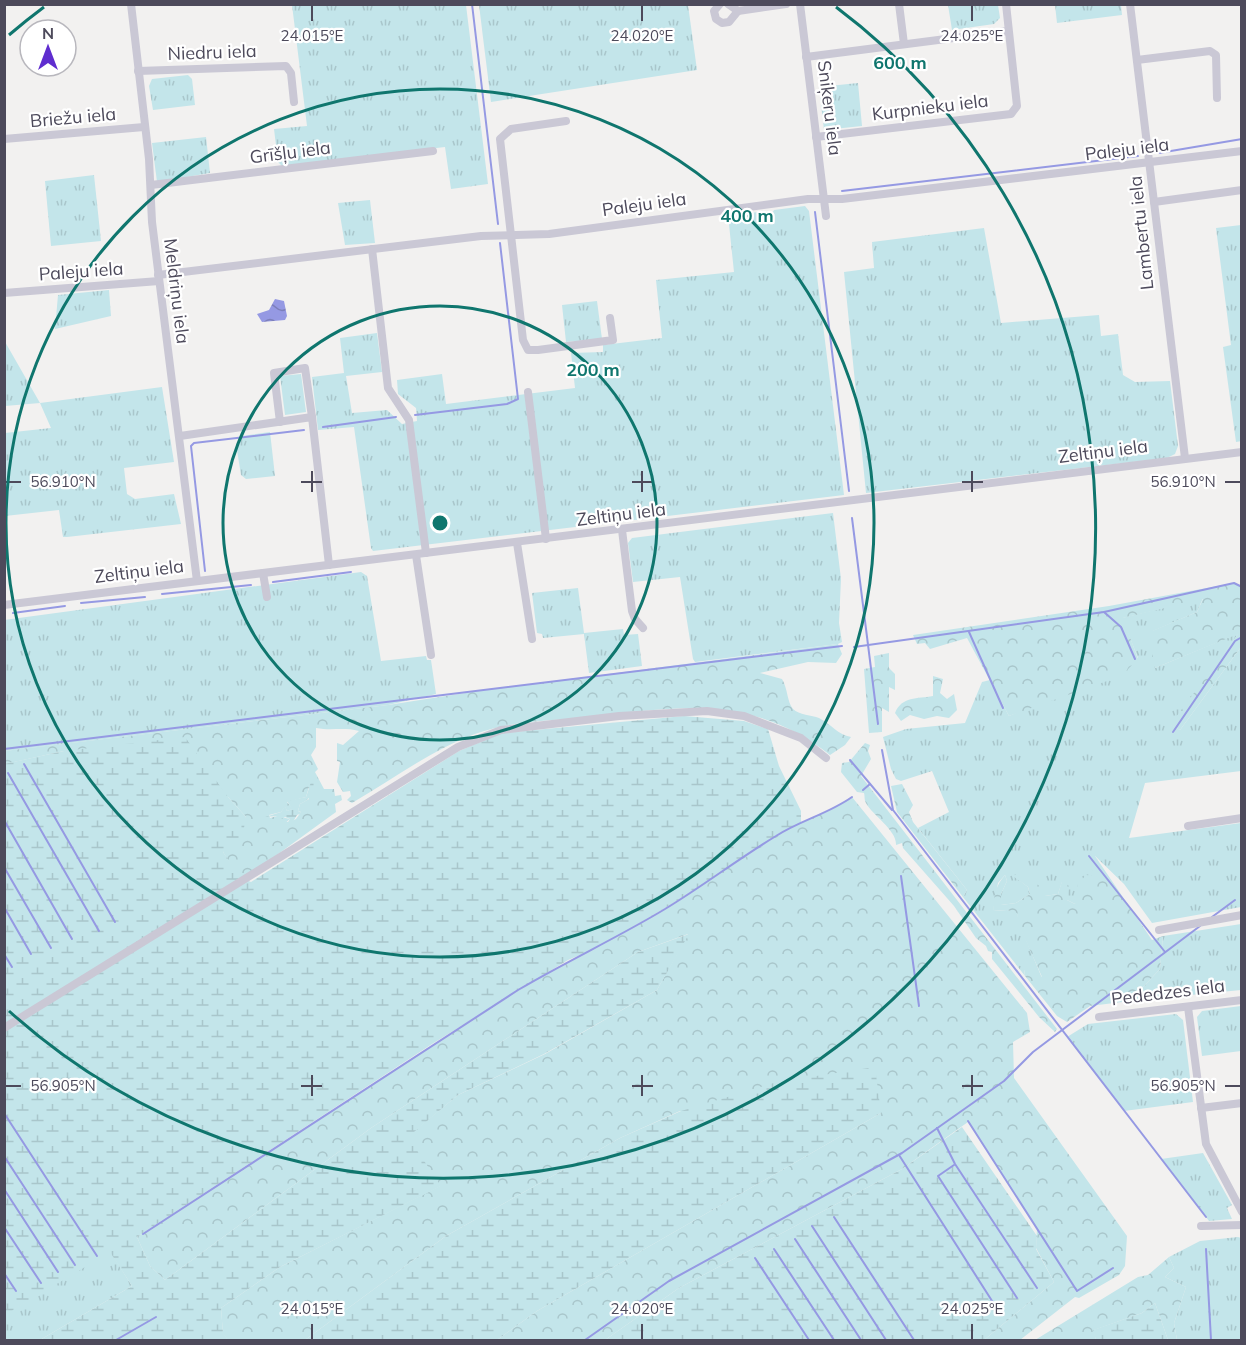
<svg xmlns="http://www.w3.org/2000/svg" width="1246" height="1345" font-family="Mulish,sans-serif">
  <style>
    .grass { fill: url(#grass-tufts) }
    .forest { fill: url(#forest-crowns); fill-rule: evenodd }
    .wetland { fill: url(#wetland-marsh) }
    .water { fill: url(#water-waves) }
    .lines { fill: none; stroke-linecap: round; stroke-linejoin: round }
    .stream { stroke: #9599e3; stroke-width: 2 }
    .street { stroke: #cac8d5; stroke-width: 8 }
    .ticks { fill: none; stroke: #4d4a5b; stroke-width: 2 }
    .ring { fill: none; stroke: #0f766e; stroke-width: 3 }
    .labels { text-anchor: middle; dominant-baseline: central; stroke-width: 4.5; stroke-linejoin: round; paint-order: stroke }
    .street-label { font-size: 18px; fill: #4d4a5b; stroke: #fff }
    .ticks-label { font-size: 15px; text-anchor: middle; fill: #4d4a5b; stroke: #fff; stroke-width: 4.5; stroke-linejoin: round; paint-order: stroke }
    .centre { fill: #0f766e; stroke: #fff; stroke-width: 3 }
    .ring-label { font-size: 18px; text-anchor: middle; font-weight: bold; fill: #0f766e; stroke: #fff; stroke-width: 4.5; stroke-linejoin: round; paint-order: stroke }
  </style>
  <defs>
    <pattern id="grass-tufts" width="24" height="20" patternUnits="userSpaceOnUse" patternTransform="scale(1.5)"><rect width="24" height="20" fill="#c3e5ea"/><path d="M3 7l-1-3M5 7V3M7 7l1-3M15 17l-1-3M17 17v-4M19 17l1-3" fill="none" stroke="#a9c6cb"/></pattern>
    <pattern id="forest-crowns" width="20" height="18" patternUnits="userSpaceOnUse" patternTransform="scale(1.5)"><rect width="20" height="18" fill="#c3e5ea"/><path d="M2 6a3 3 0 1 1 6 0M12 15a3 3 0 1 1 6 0" fill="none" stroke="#a9c6cb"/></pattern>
    <pattern id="wetland-marsh" width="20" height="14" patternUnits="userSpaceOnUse" patternTransform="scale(1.5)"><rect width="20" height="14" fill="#c3e5ea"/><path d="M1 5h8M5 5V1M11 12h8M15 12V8" fill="none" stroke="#a9c6cb"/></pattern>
    <pattern id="water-waves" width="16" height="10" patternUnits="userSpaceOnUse" patternTransform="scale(1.5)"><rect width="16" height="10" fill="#9599e3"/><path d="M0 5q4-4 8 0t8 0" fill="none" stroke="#7c7fbb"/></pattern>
  </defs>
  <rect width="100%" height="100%" fill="#f2f1f0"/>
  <g class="grass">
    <polygon points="292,5 466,5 488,184 451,189 445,147 282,166 278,162 274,129 307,126"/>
    <polygon points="479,5 688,5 697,70 491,102"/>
    <polygon points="948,5 998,5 1000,18 994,24 952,30"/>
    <polygon points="1055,5 1121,5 1122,15 1057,23"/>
    <polygon points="188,75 192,79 195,105 153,110 149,86 152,79"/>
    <polygon points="858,83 862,126 824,130 819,87"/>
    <polygon points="206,137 210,173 157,182 152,143"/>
    <polygon points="94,175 101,241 51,246 45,181"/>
    <polygon points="370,200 375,243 345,245 338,203"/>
    <polygon points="805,206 809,211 844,495 373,551 371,548 354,427 318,430 312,377 344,373 340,338 377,333 382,372 346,376 352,413 387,410 402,424 417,421 416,408 398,394 397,380 442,374 446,404 575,388 571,353 603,352 603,345 662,338 656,280 734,272 728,215 759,212 764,217 771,215 774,210"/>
    <polygon points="1241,225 1242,441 1236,442 1223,347 1231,345 1216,228"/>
    <polygon points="984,228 1001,323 1099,315 1101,336 1118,334 1123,375 1135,382 1170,381 1178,446 1175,454 1167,458 866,493 844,272 874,268 872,242"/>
    <polygon points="109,290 111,316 55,329 58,295"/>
    <polygon points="597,301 602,339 566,342 562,305"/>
    <polygon points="4,340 40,403 162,387 174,462 124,468 127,494 135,499 174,494 181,524 67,537 63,537 59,510 5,516 5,433 51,428 40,403 5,406"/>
    <polygon points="301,374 306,412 285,415 280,376"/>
    <polygon points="270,432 275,476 246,479 241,475 236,444 242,436"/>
    <polygon points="833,513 841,579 839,623 842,642 838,644 695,662 693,659 680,577 633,582 628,543 632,538"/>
    <polygon points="361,572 367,576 381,661 426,656 427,660 431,660 436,694 388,705 5,751 4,620"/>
    <polygon points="578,588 584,633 623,629 624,635 638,634 642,666 589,673 584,634 543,638 542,634 537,633 532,593"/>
    <polygon points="1203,598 1197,612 1153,631 1155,668 1239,633 1171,725 1180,730 1241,647 1241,771 1145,783 1129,838 1241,823 1241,907 1152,923 1124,884 1095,856 1096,876 1075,904 1067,900 1062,882 1058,894 1045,896 1014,876 1028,887 1030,894 1016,903 1001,905 1001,894 1007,881 1005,875 998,883 993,911 1007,910 1017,912 1019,923 1042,978 1024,970 1025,976 963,897 967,890 918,828 949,812 932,771 901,781 896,779 891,769 883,737 906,729 965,723 982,682 990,680 1009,716 1138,658 1122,618"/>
    <polygon points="1241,924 1241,990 1130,1001 1160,969 1163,936"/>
    <polygon points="1241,1006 1241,1051 1202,1056 1197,1017 1202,1011"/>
    <polygon points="1176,1014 1183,1020 1193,1102 1124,1111 1067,1037 1088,1024"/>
    <polygon points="1203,1153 1232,1205 1227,1208 1232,1219 1209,1221 1161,1159"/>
    <polygon points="1238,1237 1241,1238 1241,1340 1177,1340 1174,1323 1186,1287 1165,1277 1174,1268 1169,1257 1200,1241"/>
    <polygon points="110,1251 132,1286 40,1340 5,1340 4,1315"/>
  </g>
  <g class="forest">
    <polygon points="1234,583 1241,586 1241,647 1180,730 1170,725 1238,634 1155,668 1152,661 1152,631 1197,612 1203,599 1123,618 1138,659 1121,676 1009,716 967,638 930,649 925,643 917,644 913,635 1109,606"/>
    <path d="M838,644l4,10 -6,9 -28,-1 -48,11 22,6c6,10 5,23 11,30 6,6 19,6 26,9 12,6 19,17 32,19l-6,8 -15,10c-81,-64 -158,-47 -252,-37 -34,3 -71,4 -103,16 -44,16 -83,46 -123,69l-5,-3 4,-4 -1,-5 -7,1 -6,-10 3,-20 -3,-1v-18l6,2 16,-14c-15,-4 -28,0 -43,-3v19l-5,8 7,14 -3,3 9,17h10l1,7 6,-1 1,5 -7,4 1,8 -95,69 -18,-29 23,-35 -18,-20 -164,-46 -59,13 -1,-13 384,-46 90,-14zM309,787v12l-9,5 -2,7 3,1 -5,7 -13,6 7,-6 -13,-3 -7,2 -1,-3 12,-3 4,-5 2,4 6,-2 -6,-7 19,-5z"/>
    <polygon points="889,653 889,668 895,674 895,690 889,687 889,712 882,708 882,732 869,733 864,669 875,667 874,656"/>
    <path d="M933,676l10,3 -3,14 7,6 7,-5 3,16 -8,8 -12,-2 -13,3 -14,-4 -9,6 -6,-8c7,-17 22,-14 38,-17z"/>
    <path d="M865,743l5,2 -2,6 3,8 -10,17 196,253 -2,3 -16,-15 -47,-58v-7l-4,-1 -2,-5 -10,-8 -22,-32 -51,-58 -1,-5 -6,2c1,-15 -24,-30 -30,-42 -2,-3 -1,-7 -2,-10l-7,-1 -16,-20 1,-9 7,-1z"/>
    <polygon points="902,784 913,805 909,812 913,822 967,890 963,897 897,812 891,786"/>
    <path d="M852,797l175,216 3,19 -17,10 1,36 113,158 -2,30 -6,9 -40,23 -4,-1 -55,43h-36l70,-58 -18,-34 1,-19 -69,-107 -66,47 -223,119 -74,52h-108l40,-29 344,-198 -201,-2 -60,27 -174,98 -141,104h-77l-5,-6 -2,-26 59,-41 160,-81 -33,-49 51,-42 87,-41 112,-64 31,-56 -50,18 -267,176 -206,152 -15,-14 -13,-29 381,-247c49,-29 99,-52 147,-81 38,-23 73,-50 111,-73 25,-16 52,-22 76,-39z"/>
    <path d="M1089,856h6l57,84 11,-4 -3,33 -30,32 -40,5 -23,16 -10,-6 -32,-40 -1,-7 18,8 -24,-54 -1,-10 -10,-3 -14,1c1,-14 2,-25 12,-36l2,6 -6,13v11l15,-2 14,-9 -2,-7 -15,-11 7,-4 25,18v6l13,-2 4,-13 7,5 -2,14 8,4 3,-20 8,-9 10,1 -10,-16z"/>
    <polygon points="1169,1257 1174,1268 1165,1277 1186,1287 1174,1323 1177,1340 1168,1340 1155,1303 1142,1313 1094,1330 1096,1340 1035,1340 1138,1277 1148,1275"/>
  </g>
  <g class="wetland">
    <polygon points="684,716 744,721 768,729 779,766 801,811 801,822 667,907 597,948 568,960 432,1044 137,1237 150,1266 165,1280 371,1128 638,952 689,934 657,990 544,1054 458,1095 408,1137 441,1186 280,1267 221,1308 223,1333 228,1340 40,1340 132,1286 110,1252 5,1315 4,764 64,751 185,737 228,797 246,817 241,844 223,852 240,877 251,882 459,751 502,733"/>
    <path d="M311,782l6,1c-4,10 -7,17 -17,21l-2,7 4,2 -5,2 -6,10h-8l-1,-4 6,1 2,-3 -5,-2 -6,3 -2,-4 -12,1 16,-5 4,-6 2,5 5,-2 -5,-8 19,-4z"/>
    <polygon points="875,1067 881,1113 537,1311 497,1340 305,1340 446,1236 620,1138 681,1111 777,1082"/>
    <polygon points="962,1127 1037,1236 1036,1249 1054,1282 984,1340 605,1340 679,1288 902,1169"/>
    <polygon points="1155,1303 1168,1340 1096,1340 1093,1330 1142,1313"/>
  </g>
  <polygon class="water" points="275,299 284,301 287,316 285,320 262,322 257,314 269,310"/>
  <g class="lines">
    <g class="stream">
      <polyline points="472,4 498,224"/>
      <polyline points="1159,153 1242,139"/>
      <polyline points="842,191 1138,156"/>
      <polyline points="815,212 849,491"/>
      <polyline points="415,415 507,404 518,399 500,243"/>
      <polyline points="323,427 396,417"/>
      <polyline points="852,518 878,724"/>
      <polyline points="205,571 191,446 194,443 304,430"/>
      <polyline points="273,582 351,572"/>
      <polyline points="162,594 251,585"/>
      <polyline points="81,603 145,597"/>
      <polyline points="1104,612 1121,627 1135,659"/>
      <polyline points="13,613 65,606"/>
      <polyline points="969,632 1003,708"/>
      <polyline points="854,647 1104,612 1234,583 1242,587"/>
      <polyline points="1173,732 1235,641 1242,637"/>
      <polyline points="4,749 842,646"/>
      <polyline points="882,750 893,810 1206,1217"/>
      <polyline points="850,760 892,810"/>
      <polyline points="24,764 115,922"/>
      <polyline points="8,773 99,931"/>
      <polyline points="863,790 870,784"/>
      <polyline points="4,820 72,939"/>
      <polyline points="1089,856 1165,952"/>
      <polyline points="4,867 51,948"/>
      <polyline points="901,876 919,1006"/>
      <polyline points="4,907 31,954"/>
      <polyline points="1212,917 1235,900"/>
      <polyline points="4,954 12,967"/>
      <polyline points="4,1113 97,1256"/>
      <polyline points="968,1121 1077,1291 1113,1268"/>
      <polyline points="937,1128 955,1164 1037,1288"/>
      <polyline points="899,1155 994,1304"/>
      <polyline points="4,1156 75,1265"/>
      <polyline points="954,1165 938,1176 1017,1298"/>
      <polyline points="4,1189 58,1272"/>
      <polyline points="834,1217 914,1340"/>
      <polyline points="812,1226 886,1340"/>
      <polyline points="4,1227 41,1283"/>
      <path d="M143,1234l375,-244c49,-29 99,-52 147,-81 38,-23 73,-50 111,-73 25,-16 52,-22 76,-39"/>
      <polyline points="795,1239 861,1340"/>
      <polyline points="774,1249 834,1340"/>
      <polyline points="1206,1249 1211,1340"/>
      <polyline points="755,1258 809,1340"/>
      <polyline points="4,1273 16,1291"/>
      <polyline points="116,1340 156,1317"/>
      <polyline points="585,1340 669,1281 902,1153 1004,1081 1033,1052 1200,926"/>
    </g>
    <g class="street">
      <polyline points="131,4 149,159 152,222 197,581"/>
      <polyline points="720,4 714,11 716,19 722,23 729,22 738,11"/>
      <polyline points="728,4 738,11 786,4"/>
      <polyline points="800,4 826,216"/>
      <polyline points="899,4 904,44"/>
      <polyline points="1130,4 1185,458"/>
      <polyline points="806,57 1008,31"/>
      <polyline points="1137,60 1210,51 1216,55 1217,98"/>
      <polyline points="138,71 286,66 291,73 294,102"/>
      <polyline points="566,121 511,129 500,139 523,340 528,350 538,350 613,340 610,318"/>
      <polyline points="816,137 1011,114 1017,106 1006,4"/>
      <polyline points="4,139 144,127"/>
      <polyline points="151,185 433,151"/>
      <polyline points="1154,202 1242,190"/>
      <polyline points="372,249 388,388 409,420 426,553"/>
      <polyline points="158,275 481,236 549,234 808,199 842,199 1242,151"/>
      <polyline points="4,293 159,281"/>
      <polyline points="528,392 546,539"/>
      <polyline points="280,422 274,373 305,368 312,417"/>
      <polyline points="180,436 312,417 329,565"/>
      <polyline points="622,530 632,611 635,619 643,628"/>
      <polyline points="517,543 532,639"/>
      <polyline points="416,555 431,655"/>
      <polyline points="263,573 267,597"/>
      <polyline points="4,605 1242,452"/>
      <polyline points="1188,826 1242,818"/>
      <polyline points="1159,930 1242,915"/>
      <polyline points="1188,1007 1206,1144 1242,1212"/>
      <polyline points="1099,1017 1242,1000"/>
      <polyline points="4,1028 458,747 501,730 619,716 707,711 744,716 801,738 826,758"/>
      <polyline points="1201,1108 1242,1103"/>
      <polyline points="1201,1226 1242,1225"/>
    </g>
  </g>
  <path class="ticks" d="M312,6v15M642,6v15M972,6v15M312,471v21M642,471v21M972,471v21M6,482h15M301,482h21M632,482h21M962,482h21M1225,482h15M312,1075v21M642,1075v21M972,1075v21M6,1086h15M301,1086h21M632,1086h21M962,1086h21M1225,1086h15M312,1324v15M642,1324v15M972,1324v15"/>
  <g class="ring">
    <circle cx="440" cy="523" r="217"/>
    <circle cx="440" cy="523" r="434"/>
    <path d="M9 35A651 651 0 0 1 44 7M836 7A651 651 0 1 1 9 1011"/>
  </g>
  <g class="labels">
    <g class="street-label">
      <text transform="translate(212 52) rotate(-2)">Niedru iela</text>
      <text transform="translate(930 107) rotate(-7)">Kurpnieku iela</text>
      <text transform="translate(830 108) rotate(83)">Sniķeru iela</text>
      <text transform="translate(73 117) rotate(-5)">Briežu iela</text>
      <text transform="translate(1127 149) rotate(-7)">Paleju iela</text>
      <text transform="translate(290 152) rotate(-7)">Grīšļu iela</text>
      <text transform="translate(644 204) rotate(-8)">Paleju iela</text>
      <text transform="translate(1141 233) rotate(-96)">Lambertu iela</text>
      <text transform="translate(81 271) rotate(-4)">Paleju iela</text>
      <text transform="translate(177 291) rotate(83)">Meldriņu iela</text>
      <text transform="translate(1103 451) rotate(-7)">Zeltiņu iela</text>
      <text transform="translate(621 514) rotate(-7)">Zeltiņu iela</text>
      <text transform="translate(139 571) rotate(-7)">Zeltiņu iela</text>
      <text transform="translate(1168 992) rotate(-7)">Pededzes iela</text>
    </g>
  </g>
  <g class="ticks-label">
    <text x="312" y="41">24.015°E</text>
    <text x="642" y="41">24.020°E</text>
    <text x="972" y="41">24.025°E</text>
    <text x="63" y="487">56.910°N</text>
    <text x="1183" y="487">56.910°N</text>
    <text x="63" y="1091">56.905°N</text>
    <text x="1183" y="1091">56.905°N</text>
    <text x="312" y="1314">24.015°E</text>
    <text x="642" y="1314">24.020°E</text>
    <text x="972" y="1314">24.025°E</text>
  </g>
  <circle cx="440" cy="523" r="9" class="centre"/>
  <g class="ring-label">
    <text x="900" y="69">600 m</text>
    <text x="747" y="222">400 m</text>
    <text x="593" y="376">200 m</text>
  </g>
  <rect width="1246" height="1345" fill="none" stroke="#4d4a5b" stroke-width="12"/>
  <g transform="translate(48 48)"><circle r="28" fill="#ffffff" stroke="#b8b7bd" stroke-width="1.5"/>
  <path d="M0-4.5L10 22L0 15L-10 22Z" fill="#5f2dcf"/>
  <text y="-9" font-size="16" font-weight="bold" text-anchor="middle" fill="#4d4a5b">N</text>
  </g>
</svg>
